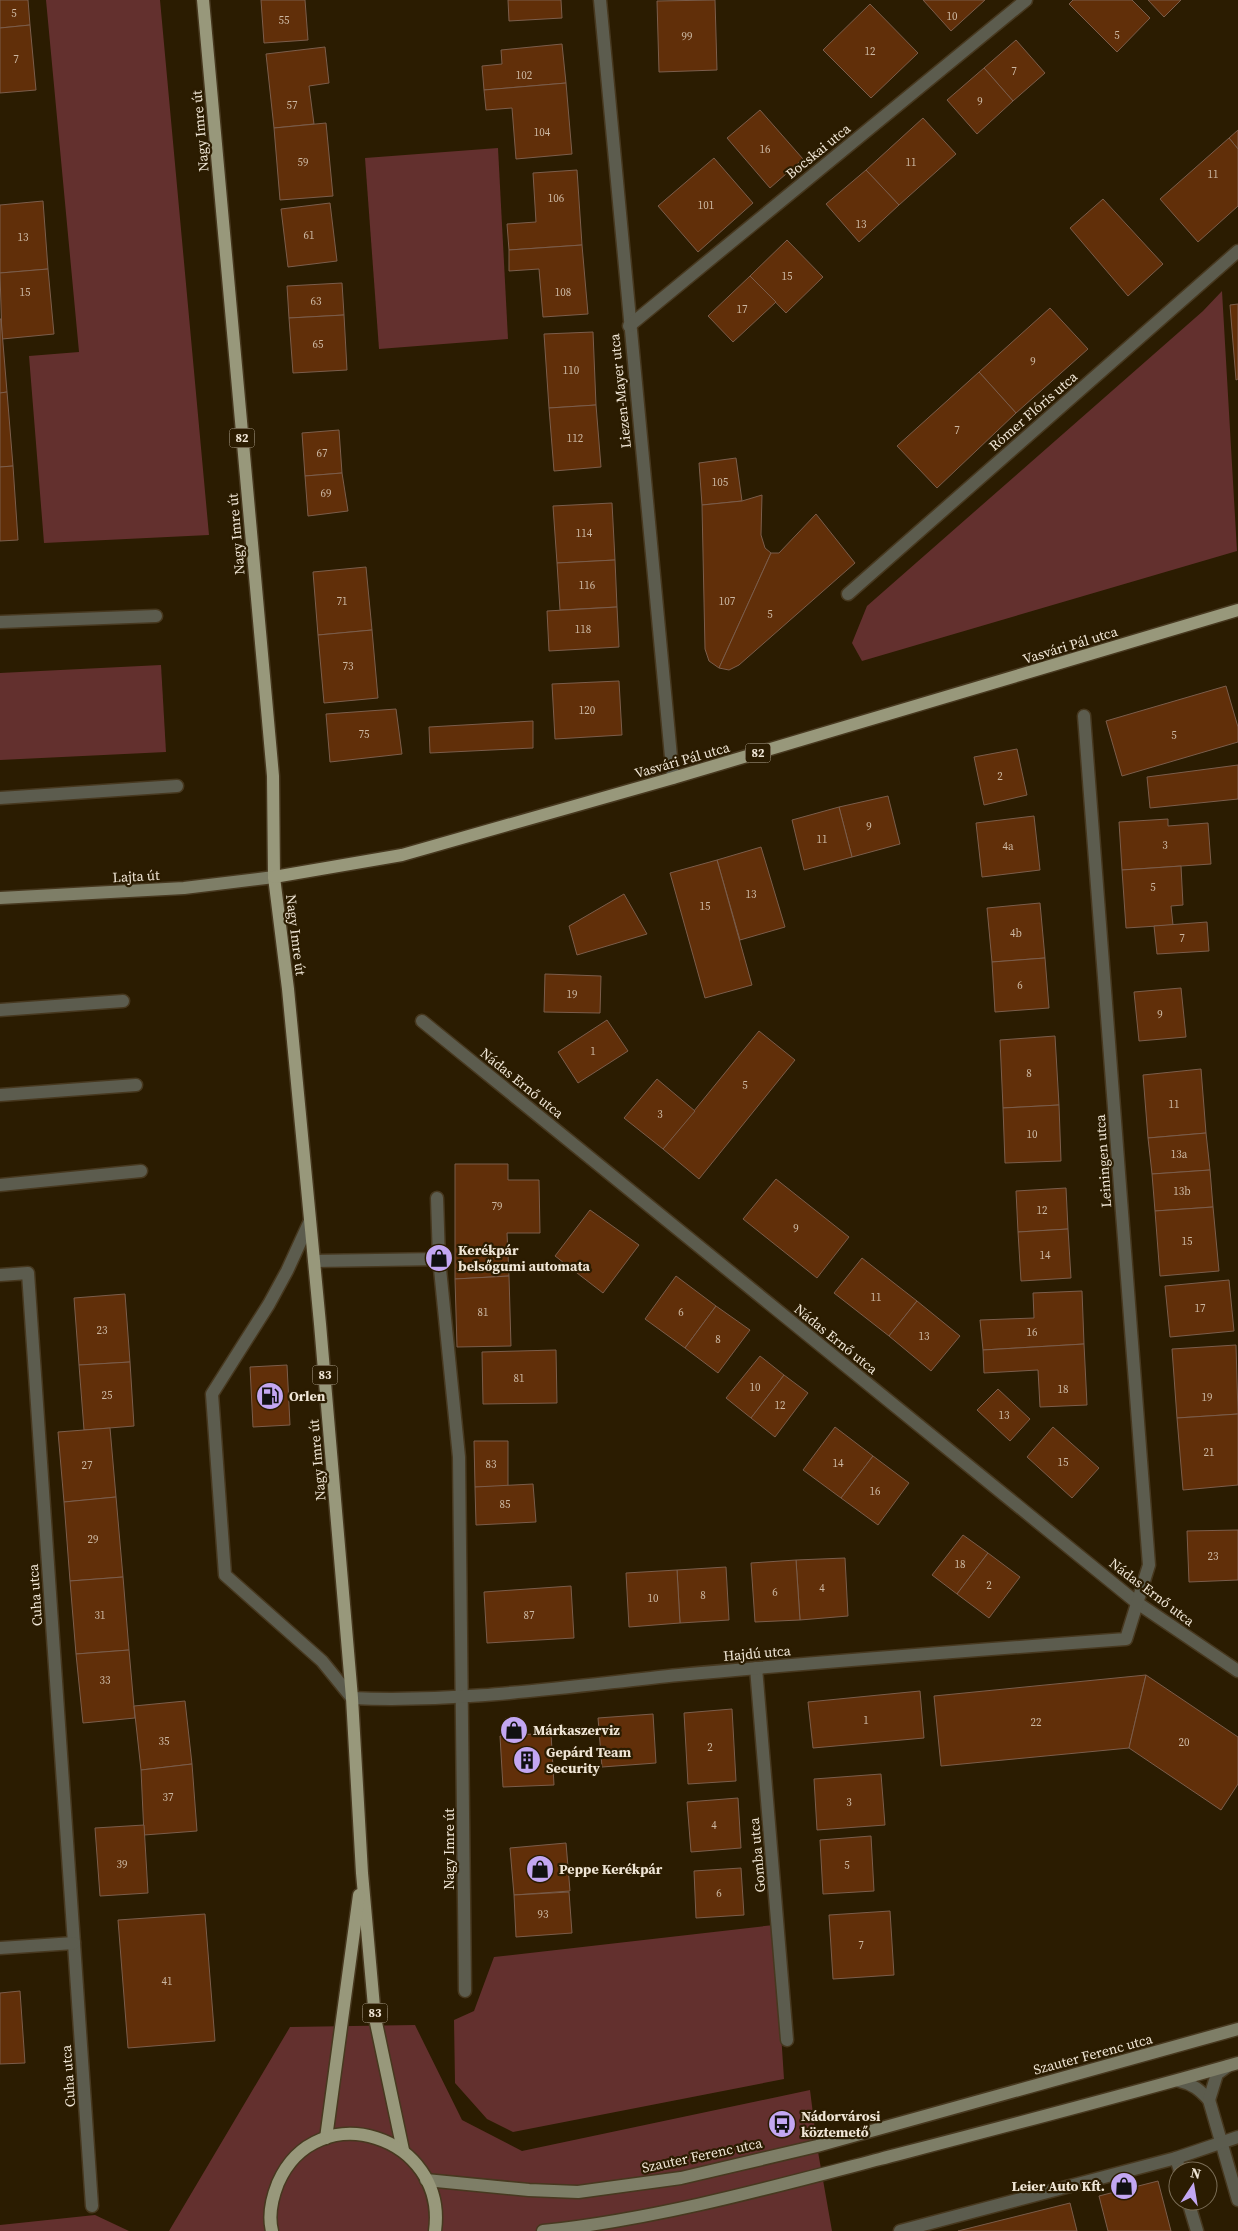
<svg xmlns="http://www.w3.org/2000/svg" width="1238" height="2231" font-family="'Source Serif 4',serif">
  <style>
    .green { fill: #63302e }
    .building { fill: #612f09; stroke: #7b5d4b }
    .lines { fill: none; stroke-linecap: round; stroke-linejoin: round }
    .lane-casing { stroke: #47381f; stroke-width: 15 }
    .street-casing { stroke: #47381f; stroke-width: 15 }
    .secondary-casing { stroke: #47381f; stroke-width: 15 }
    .primary-casing { stroke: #47381f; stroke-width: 15 }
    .lane { stroke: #5c5c4e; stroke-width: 12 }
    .street { stroke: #5c5c4e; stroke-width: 12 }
    .secondary { stroke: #7e7e67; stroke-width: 12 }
    .primary { stroke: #98987b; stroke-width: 12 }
    .labels { text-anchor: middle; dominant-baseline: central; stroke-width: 4.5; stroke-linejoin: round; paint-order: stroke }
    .number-label { font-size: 11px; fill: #ccb8a3 }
    .shield { fill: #2b1c01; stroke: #b5a996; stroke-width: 1 }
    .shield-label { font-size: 12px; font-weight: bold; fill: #f0e6d6 }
    .street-label { font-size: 14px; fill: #f0e6d6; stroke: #2b1c01 }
    .poi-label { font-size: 14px; font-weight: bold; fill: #f0e6d6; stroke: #2b1c01; text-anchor: start }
  </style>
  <rect width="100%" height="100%" fill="#2b1c01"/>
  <g class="green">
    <polygon points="46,0 160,0 209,535 44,543 29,356 79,352"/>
    <polygon points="498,148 508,339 379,349 365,158"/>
    <polygon points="1222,291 1237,551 862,661 852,643 867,606 1203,311"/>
    <polygon points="161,665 166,752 0,760 0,673"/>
    <polygon points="774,1925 784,2079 513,2132 487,2119 455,2083 454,2020 474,2011 494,1957"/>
    <polygon points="415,2025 462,2120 522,2151 810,2090 817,2146 832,2231 169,2231 290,2027"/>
    <polygon points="95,2215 129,2231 0,2231 0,2225"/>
  </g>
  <g class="building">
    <polygon points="0,0 28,0 30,25 0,28"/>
    <polygon points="261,0 305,0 308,40 264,43"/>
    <polygon points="508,0 561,0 562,18 509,21"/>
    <polygon points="715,0 717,70 659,72 657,1"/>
    <polygon points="923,0 985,0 951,31"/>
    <polygon points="1073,0 1132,0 1150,18 1117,52 1069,4"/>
    <polygon points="1148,0 1181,0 1164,17"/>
    <polygon points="870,4 918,53 871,98 823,50"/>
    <polygon points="30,25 36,90 0,93 0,28"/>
    <polygon points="1016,40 1045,73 1013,101 984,68"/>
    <polygon points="562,44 566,83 484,90 482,66 502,64 501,50"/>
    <polygon points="325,47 329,83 309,86 314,124 274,128 266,54"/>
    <polygon points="984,68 1013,101 977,134 947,100"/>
    <polygon points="566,83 572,154 516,159 512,108 486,110 484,90"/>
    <polygon points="760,110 803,159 770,188 727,138"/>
    <polygon points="923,118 956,154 899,205 866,170"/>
    <polygon points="326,123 333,196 280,200 274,128"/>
    <polygon points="1238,130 1238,149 1229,138"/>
    <polygon points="1229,138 1238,149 1238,206 1198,242 1160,199"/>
    <polygon points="714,158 753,203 698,252 658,206"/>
    <polygon points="577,170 582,245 509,250 507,224 536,222 533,173"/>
    <polygon points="866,170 899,205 859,242 826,204"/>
    <polygon points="1103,199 1163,264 1128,296 1070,228"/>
    <polygon points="43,201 48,269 0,273 0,205"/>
    <polygon points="330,203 337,261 288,267 281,209"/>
    <polygon points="787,240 823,277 786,313 750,276"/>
    <polygon points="582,245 588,314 543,317 539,269 509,271 509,250"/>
    <polygon points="48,269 54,334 2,339 0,273"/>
    <polygon points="750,276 776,302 733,342 708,316"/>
    <polygon points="342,283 344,315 289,318 287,286"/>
    <polygon points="1238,304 1238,379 1236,380 1230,305"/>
    <polygon points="1050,308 1088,349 1016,413 979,372"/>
    <polygon points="344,315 347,370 293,373 289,318"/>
    <polygon points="1,319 7,392 0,393 0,319"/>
    <polygon points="593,332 596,405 549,408 544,334"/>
    <polygon points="979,372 1016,413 937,488 897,446"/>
    <polygon points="7,392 13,466 0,467 0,393"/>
    <polygon points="596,405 601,467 554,471 549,408"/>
    <polygon points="339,430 342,473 305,476 302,433"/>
    <polygon points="736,458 742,501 702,505 699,463"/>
    <polygon points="13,466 18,540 0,541 0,467"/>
    <polygon points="342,473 348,511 308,516 305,476"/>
    <polygon points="762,495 761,535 765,548 771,553 719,668 709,661 705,649 702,505 742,501"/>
    <polygon points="612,503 615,560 557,563 553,506"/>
    <polygon points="816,514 855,563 739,665 729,670 719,668 771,553 779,553"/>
    <polygon points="615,560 617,607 560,610 557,563"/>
    <polygon points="366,567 372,630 318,635 313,572"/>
    <polygon points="617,607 619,647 549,651 547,611"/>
    <polygon points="372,630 378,698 324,703 318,635"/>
    <polygon points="619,681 622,735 555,739 552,684"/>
    <polygon points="1226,686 1238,727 1238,742 1122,776 1106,721"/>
    <polygon points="396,709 402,754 330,762 326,714"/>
    <polygon points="533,721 533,748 430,753 429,727"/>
    <polygon points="1017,749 1027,795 984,805 974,757"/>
    <polygon points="1238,765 1238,799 1150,808 1147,777"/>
    <polygon points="888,796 900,844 852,857 839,807"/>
    <polygon points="839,807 852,857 804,870 792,820"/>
    <polygon points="1034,816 1040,870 982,877 976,823"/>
    <polygon points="1168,819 1168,826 1208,823 1211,864 1122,870 1119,822"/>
    <polygon points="761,847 785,927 740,940 717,860"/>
    <polygon points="717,860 752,985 705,998 670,873"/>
    <polygon points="1181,866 1183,905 1171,906 1173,925 1126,928 1122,870"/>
    <polygon points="624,894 647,934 577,955 569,926"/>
    <polygon points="1040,903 1045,958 992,962 987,908"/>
    <polygon points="1207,922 1209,951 1157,954 1154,926"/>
    <polygon points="1045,958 1049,1008 995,1012 992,962"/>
    <polygon points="545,974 601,976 600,1013 544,1012"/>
    <polygon points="1181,988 1186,1037 1139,1041 1134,992"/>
    <polygon points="607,1020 628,1051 578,1083 558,1052"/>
    <polygon points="759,1031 795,1060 699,1179 663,1149"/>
    <polygon points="1055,1036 1059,1105 1003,1108 1000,1040"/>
    <polygon points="1201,1069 1206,1133 1148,1138 1143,1075"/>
    <polygon points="657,1079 695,1111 663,1149 624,1118"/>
    <polygon points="1059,1105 1061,1161 1005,1163 1003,1108"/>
    <polygon points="1206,1133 1210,1170 1152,1174 1148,1138"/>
    <polygon points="455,1164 508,1164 508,1180 539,1180 540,1233 507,1233 509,1276 455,1279"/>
    <polygon points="1210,1170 1213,1207 1155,1211 1152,1174"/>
    <polygon points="776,1179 849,1237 817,1278 743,1219"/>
    <polygon points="1066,1188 1068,1229 1018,1232 1016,1191"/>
    <polygon points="1213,1207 1219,1271 1160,1276 1155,1211"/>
    <polygon points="590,1210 639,1245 603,1293 555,1256"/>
    <polygon points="1068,1229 1071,1278 1021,1281 1018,1232"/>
    <polygon points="862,1258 917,1301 889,1336 834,1293"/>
    <polygon points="509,1276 511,1346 457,1347 455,1279"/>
    <polygon points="676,1276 716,1306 685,1348 645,1319"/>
    <polygon points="1229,1280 1234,1331 1170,1337 1165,1286"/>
    <polygon points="1082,1291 1084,1344 983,1350 980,1320 1034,1318 1033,1293"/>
    <polygon points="125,1294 130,1362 79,1365 74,1298"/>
    <polygon points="917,1301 960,1336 931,1371 889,1336"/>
    <polygon points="716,1306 750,1330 718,1373 685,1348"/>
    <polygon points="1084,1344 1087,1405 1040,1407 1038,1370 984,1373 983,1350"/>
    <polygon points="1236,1345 1238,1414 1177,1418 1172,1349"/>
    <polygon points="556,1350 557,1403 483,1404 482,1352"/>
    <polygon points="760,1356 784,1375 751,1418 726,1398"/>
    <polygon points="130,1362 134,1426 84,1430 79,1365"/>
    <polygon points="287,1365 290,1425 253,1427 250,1367"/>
    <polygon points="784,1375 808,1393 775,1437 751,1418"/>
    <polygon points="998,1389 1030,1419 1010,1441 977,1410"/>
    <polygon points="1238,1414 1238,1485 1183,1490 1177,1418"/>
    <polygon points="835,1427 873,1456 841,1498 803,1470"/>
    <polygon points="1053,1427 1099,1468 1072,1498 1027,1457"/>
    <polygon points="110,1428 116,1497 64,1502 58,1432"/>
    <polygon points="474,1441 508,1441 508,1487 475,1487"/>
    <polygon points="873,1456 909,1483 878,1525 841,1498"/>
    <polygon points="533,1484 536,1522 476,1525 475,1487"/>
    <polygon points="116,1497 123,1577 70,1581 64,1502"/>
    <polygon points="1238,1530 1238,1580 1189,1582 1187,1531"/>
    <polygon points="963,1535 988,1553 957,1594 932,1575"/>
    <polygon points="988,1553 1020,1577 989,1618 957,1594"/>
    <polygon points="845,1558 848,1616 800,1620 796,1560"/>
    <polygon points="796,1560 800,1620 755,1622 751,1563"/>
    <polygon points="726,1567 729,1620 680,1623 677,1570"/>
    <polygon points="677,1570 680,1623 629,1627 626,1573"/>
    <polygon points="123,1577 129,1650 76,1654 70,1581"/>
    <polygon points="571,1586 574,1638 487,1643 484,1592"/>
    <polygon points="129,1650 135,1718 83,1723 76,1654"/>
    <polygon points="1146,1675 1129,1748 941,1766 934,1696"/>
    <polygon points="1146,1675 1238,1737 1238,1784 1221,1810 1129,1748"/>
    <polygon points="920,1691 924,1738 813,1748 808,1702"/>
    <polygon points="185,1701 192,1764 141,1770 134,1706"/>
    <polygon points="732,1709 736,1781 688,1784 684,1713"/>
    <polygon points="653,1714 656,1763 602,1767 598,1718"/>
    <polygon points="551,1733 554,1785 503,1787 500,1736"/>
    <polygon points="192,1764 197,1831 144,1835 141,1770"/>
    <polygon points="881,1774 885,1825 817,1830 814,1779"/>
    <polygon points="738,1798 741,1848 691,1852 687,1802"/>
    <polygon points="144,1825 148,1893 100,1896 95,1828"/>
    <polygon points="871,1836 874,1891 823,1894 820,1840"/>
    <polygon points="566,1843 570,1891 514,1895 510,1848"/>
    <polygon points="741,1868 744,1915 696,1918 694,1871"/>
    <polygon points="569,1892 572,1933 516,1937 514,1895"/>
    <polygon points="890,1911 894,1975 833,1979 829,1915"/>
    <polygon points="205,1914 215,2041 128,2048 118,1920"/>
    <polygon points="20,1991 25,2063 0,2064 0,1993"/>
    <polygon points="1158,2181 1171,2231 1108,2231 1099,2196"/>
    <polygon points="1070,2203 1077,2231 958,2231"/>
  </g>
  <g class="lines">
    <g class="lane-casing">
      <g id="lane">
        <polyline points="0,622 156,616"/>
        <polyline points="0,798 177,786"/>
        <polyline points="0,1010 123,1001"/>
        <polyline points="0,1095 136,1085"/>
        <polyline points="0,1185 141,1171"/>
        <polyline points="309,1223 287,1271 269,1304 212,1394 225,1575 322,1661 352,1698"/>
        <path d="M1179,2081c14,3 21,9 30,19l29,100"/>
        <polyline points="1209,2100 1217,2074 1228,2066"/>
        <polyline points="1176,2158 1180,2171"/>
        <polyline points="1188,2201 1197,2231"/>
        <polyline points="900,2231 1176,2158 1238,2137"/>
      </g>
    </g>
    <g class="street-casing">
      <g id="street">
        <polyline points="600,0 673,778"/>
        <polyline points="629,326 1026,0"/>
        <polyline points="848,594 1238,251"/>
        <polyline points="422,1021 1136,1602 1238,1671"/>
        <polyline points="437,1198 439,1259 459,1457 465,1991"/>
        <polyline points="314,1261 439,1259"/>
        <polyline points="0,1275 28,1273 92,2206"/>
        <polyline points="756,1668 787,2040"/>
        <path d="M352,1698c108,5 219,-12 327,-23 149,-14 298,-25 447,-36l23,-74 -65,-849"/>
        <polyline points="0,1948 74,1943"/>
      </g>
    </g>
    <g class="secondary-casing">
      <g id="secondary">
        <polyline points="0,898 184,888 274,877"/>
        <polyline points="426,2180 529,2190 578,2192 681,2178 817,2146 1238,2029"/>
        <path d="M543,2231c114,-12 226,-43 337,-72 119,-31 239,-62 358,-96"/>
      </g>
    </g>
    <g class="primary-casing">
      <g id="primary">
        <polyline points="203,0 273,776 274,877 288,989 320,1324 352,1698 362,1873 375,2018 403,2150"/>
        <polyline points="274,877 402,855 673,778 1238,610"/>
        <polyline points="326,2138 359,1895"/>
        <path d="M272,2231c-4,-16 0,-33 6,-48 39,-89 170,-47 157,48"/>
      </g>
    </g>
    <use href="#lane" class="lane"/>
    <use href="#street" class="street"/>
    <use href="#secondary" class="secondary"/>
    <use href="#primary" class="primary"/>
  </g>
  <defs>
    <g id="shop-disc" transform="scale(1.4375)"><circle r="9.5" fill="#c3a7f2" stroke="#2b1c01"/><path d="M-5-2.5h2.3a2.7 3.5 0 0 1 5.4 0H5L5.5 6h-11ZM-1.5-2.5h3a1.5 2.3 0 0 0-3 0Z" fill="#111"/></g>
    <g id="fuel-disc" transform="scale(1.4375)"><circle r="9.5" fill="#c3a7f2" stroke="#2b1c01"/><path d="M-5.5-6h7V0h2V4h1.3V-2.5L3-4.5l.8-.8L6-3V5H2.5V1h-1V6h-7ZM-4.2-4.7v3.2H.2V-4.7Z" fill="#111"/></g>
    <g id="building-disc" transform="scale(1.4375)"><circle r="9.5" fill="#c3a7f2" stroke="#2b1c01"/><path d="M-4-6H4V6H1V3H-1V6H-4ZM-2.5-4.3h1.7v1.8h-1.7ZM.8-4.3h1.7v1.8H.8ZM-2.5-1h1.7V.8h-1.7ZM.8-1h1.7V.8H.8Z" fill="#111"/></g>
    <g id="bus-disc" transform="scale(1.4375)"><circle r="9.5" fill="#c3a7f2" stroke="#2b1c01"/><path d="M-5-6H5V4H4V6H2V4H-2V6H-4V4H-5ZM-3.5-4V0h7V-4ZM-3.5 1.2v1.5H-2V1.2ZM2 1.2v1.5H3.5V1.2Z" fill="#111"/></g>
  </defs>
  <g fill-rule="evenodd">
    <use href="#shop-disc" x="439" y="1258"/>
    <use href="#fuel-disc" x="270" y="1396"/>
    <use href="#shop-disc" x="514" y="1730"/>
    <use href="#building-disc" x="527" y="1760"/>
    <use href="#shop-disc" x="540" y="1869"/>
    <use href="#bus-disc" x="782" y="2124"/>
    <use href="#shop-disc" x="1124" y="2186"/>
  </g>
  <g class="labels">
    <g class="number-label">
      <text x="14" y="13">5</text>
      <text x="952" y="16">10</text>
      <text x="284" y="20">55</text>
      <text x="1117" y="35">5</text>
      <text x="687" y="36">99</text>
      <text x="870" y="51">12</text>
      <text x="16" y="59">7</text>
      <text x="1014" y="71">7</text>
      <text x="524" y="75">102</text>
      <text x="980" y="101">9</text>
      <text x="292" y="105">57</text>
      <text x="542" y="132">104</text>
      <text x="765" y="149">16</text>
      <text x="303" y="162">59</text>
      <text x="911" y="162">11</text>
      <text x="1213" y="174">11</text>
      <text x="556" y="198">106</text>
      <text x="706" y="205">101</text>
      <text x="861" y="224">13</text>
      <text x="309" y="235">61</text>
      <text x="23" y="237">13</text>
      <text x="787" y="276">15</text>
      <text x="25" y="292">15</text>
      <text x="563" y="292">108</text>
      <text x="316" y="301">63</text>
      <text x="742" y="309">17</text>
      <text x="318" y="344">65</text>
      <text x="1033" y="361">9</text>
      <text x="571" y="370">110</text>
      <text x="957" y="430">7</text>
      <text x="575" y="438">112</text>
      <text x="322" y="453">67</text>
      <text x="720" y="482">105</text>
      <text x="326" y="493">69</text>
      <text x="584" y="533">114</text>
      <text x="587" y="585">116</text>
      <text x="342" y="601">71</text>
      <text x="727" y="601">107</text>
      <text x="770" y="614">5</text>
      <text x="583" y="629">118</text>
      <text x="348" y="666">73</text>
      <text x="587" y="710">120</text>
      <text x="364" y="734">75</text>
      <text x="1174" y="735">5</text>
      <text x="1000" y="776">2</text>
      <text x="869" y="826">9</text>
      <text x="822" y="839">11</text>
      <text x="1165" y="845">3</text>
      <text x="1008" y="846">4a</text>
      <text x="1153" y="887">5</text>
      <text x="751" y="894">13</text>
      <text x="705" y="906">15</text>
      <text x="1016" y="933">4b</text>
      <text x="1182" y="938">7</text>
      <text x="1020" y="985">6</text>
      <text x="572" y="994">19</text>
      <text x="1160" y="1014">9</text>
      <text x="593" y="1051">1</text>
      <text x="1029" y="1073">8</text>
      <text x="745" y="1085">5</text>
      <text x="1174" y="1104">11</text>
      <text x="660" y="1114">3</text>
      <text x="1032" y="1134">10</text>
      <text x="1179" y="1154">13a</text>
      <text x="1182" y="1191">13b</text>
      <text x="497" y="1206">79</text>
      <text x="1042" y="1210">12</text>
      <text x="796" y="1228">9</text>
      <text x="1187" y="1241">15</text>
      <text x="1045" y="1255">14</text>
      <text x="876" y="1297">11</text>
      <text x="1200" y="1308">17</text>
      <text x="483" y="1312">81</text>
      <text x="681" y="1312">6</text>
      <text x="102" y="1330">23</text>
      <text x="1032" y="1332">16</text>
      <text x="924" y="1336">13</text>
      <text x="718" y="1339">8</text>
      <text x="519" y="1378">81</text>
      <text x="755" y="1387">10</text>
      <text x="1063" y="1389">18</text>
      <text x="107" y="1395">25</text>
      <text x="1207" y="1397">19</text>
      <text x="780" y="1405">12</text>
      <text x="1004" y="1415">13</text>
      <text x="1209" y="1452">21</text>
      <text x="1063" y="1462">15</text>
      <text x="838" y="1463">14</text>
      <text x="491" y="1464">83</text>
      <text x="87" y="1465">27</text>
      <text x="875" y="1491">16</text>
      <text x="505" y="1504">85</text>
      <text x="93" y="1539">29</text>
      <text x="1213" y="1556">23</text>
      <text x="960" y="1564">18</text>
      <text x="989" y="1585">2</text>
      <text x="822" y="1588">4</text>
      <text x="775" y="1592">6</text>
      <text x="703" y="1595">8</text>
      <text x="653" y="1598">10</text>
      <text x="100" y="1615">31</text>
      <text x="529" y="1615">87</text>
      <text x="105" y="1680">33</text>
      <text x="866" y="1720">1</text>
      <text x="1036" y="1722">22</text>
      <text x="164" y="1741">35</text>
      <text x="1184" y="1742">20</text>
      <text x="710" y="1747">2</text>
      <text x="168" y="1797">37</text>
      <text x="849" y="1802">3</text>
      <text x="714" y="1825">4</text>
      <text x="122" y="1864">39</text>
      <text x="847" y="1865">5</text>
      <text x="719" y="1893">6</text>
      <text x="543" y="1914">93</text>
      <text x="861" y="1945">7</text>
      <text x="167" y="1981">41</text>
    </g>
    <g class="shield">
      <rect x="229.5" y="428.5" width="25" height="19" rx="4"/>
      <rect x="745.5" y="743.5" width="25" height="19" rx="4"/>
      <rect x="312.5" y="1365.5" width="25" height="19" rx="4"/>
      <rect x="362.5" y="2003.5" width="25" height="19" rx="4"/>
    </g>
    <g class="shield-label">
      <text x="242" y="438">82</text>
      <text x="758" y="753">82</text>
      <text x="325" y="1375">83</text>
      <text x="375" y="2013">83</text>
    </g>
    <g class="street-label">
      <text transform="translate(200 131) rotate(-95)">Nagy Imre út</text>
      <text transform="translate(818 151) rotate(-39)">Bocskai utca</text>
      <text transform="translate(620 391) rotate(-96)">Liezen-Mayer utca</text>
      <text transform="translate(1033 411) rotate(-41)">Rómer Flóris utca</text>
      <text transform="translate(236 534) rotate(-95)">Nagy Imre út</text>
      <text transform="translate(1070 645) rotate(-17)">Vasvári Pál utca</text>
      <text transform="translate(682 760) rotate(-16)">Vasvári Pál utca</text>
      <text transform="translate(136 876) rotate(-3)">Lajta út</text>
      <text transform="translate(296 935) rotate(83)">Nagy Imre út</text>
      <text transform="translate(522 1083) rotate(39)">Nádas Ernő utca</text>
      <text transform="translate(1103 1161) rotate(-94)">Leiningen utca</text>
      <text transform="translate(836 1339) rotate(39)">Nádas Ernő utca</text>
      <text transform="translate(317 1460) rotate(-95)">Nagy Imre út</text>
      <text transform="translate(1152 1592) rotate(37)">Nádas Ernő utca</text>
      <text transform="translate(35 1595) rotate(-94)">Cuha utca</text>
      <text transform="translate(757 1653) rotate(-5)">Hajdú utca</text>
      <text transform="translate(449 1849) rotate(-90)">Nagy Imre út</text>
      <text transform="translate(757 1855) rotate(-95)">Gomba utca</text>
      <text transform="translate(1093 2054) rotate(-15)">Szauter Ferenc utca</text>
      <text transform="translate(68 2076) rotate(-94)">Cuha utca</text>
      <text transform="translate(702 2155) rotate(-12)">Szauter Ferenc utca</text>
    </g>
    <g class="poi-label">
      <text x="458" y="1250">Kerékpár<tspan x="458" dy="16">belsőgumi automata</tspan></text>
      <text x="289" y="1396">Orlen</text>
      <text x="533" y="1730">Márkaszerviz</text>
      <text x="546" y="1752">Gepárd Team<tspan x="546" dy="16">Security</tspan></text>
      <text x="559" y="1869">Peppe Kerékpár</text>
      <text x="801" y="2116">Nádorvárosi<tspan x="801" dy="16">köztemető</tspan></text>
      <text x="1105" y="2186" text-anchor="end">Leier Auto Kft.</text>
    </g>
  </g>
  <g transform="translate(1193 2186) rotate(12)"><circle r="24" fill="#2b1c01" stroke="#7a6d56"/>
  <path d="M0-4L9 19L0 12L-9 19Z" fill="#c3a7f2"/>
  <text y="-8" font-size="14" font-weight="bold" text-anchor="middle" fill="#f0e6d6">N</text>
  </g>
</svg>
